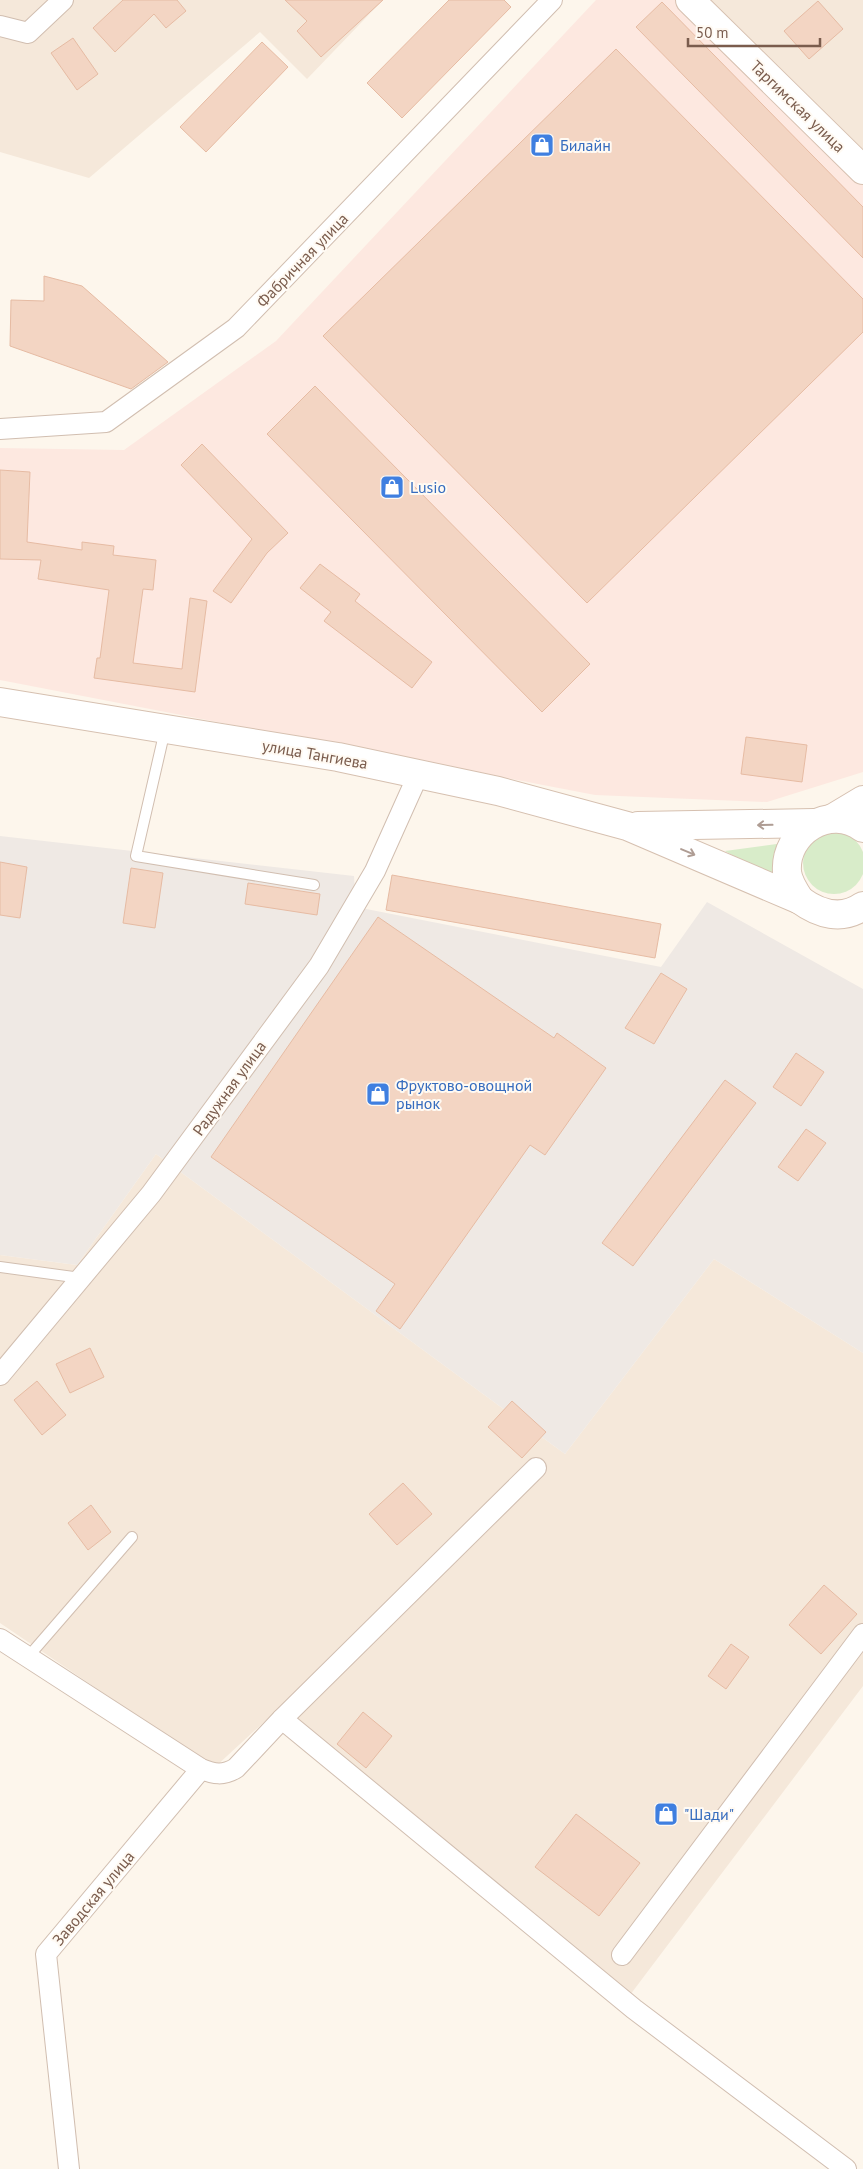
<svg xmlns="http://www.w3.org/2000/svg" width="863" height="2169" font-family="'PT Sans',sans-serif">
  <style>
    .residential { fill: #f5e8da }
    .commercial { fill: #fde8e0 }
    .industrial { fill: #efe9e4 }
    .green { fill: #d8ecc9 }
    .building { fill: #f3d5c3; stroke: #e6bba3 }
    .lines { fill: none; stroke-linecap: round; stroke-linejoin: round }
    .lane-casing { stroke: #d1beb0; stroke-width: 12 }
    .street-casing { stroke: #d1beb0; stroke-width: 22 }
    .secondary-casing { stroke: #d6c0b0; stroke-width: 30 }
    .lane { stroke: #fff; stroke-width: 10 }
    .street { stroke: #fff; stroke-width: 20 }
    .secondary { stroke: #fff; stroke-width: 28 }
    .oneway { stroke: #af9d94 }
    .labels { text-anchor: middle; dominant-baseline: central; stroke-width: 4; stroke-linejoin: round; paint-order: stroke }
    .street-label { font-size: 16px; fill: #7a5c4d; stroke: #fffaf3 }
    .shop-label { font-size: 16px; fill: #366cbe; stroke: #fffaf3; text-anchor: start }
  </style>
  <rect width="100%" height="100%" fill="#fdf6ec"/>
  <g class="residential">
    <polygon points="0,0 383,0 307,79 260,32 89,178 0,152"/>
    <polygon points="690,0 863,0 863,170"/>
    <polygon points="156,1154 565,1454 714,1259 863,1353 863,1686 630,1995 278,1709 214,1768 0,1623 0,1255 77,1265"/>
  </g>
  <polygon class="commercial" points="596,0 679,0 863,182 863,772 767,802 595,795 0,680 0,448 124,450 276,341"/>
  <polygon class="industrial" points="0,836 354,876 356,907 661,967 707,902 863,989 863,1353 714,1259 565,1454 156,1154 77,1265 0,1255"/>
  <g class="green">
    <circle cx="834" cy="863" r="31"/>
    <polygon points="784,843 778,882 725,851"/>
  </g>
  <g class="building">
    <polygon points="123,0 177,0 186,11 166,28 154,14 115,52 93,28"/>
    <polygon points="285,0 383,0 321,57 297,31 307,21"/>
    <polygon points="449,0 504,0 511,7 402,118 367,83"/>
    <polygon points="818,1 843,29 809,59 784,31"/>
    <polygon points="662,2 863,207 863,258 636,27"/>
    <polygon points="73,38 98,74 77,90 51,53"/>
    <polygon points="262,42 288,67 206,152 180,127"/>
    <polygon points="616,49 863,299 863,332 587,603 323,336"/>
    <polygon points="44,276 82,286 168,362 131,389 10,346 11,300 44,301"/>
    <polygon points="315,386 590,664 542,712 267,434"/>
    <polygon points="202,444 288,533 267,553 231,603 213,591 252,539 181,465"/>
    <polygon points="0,470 30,472 27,542 82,550 82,542 114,546 113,555 156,560 153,590 143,589 133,663 182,669 190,598 207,601 195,692 94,678 97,658 100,658 109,590 38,579 41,560 0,559"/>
    <polygon points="320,564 360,594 355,601 432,662 412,688 324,621 331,612 300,588"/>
    <polygon points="746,737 807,745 802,782 741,774"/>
    <polygon points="0,862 27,867 20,918 0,915"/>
    <polygon points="131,868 163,873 155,928 123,923"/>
    <polygon points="392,875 661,924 655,958 386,910"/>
    <polygon points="248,883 320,894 317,915 245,904"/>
    <polygon points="378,917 554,1038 557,1033 606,1068 545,1155 530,1145 400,1329 376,1311 395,1284 211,1157"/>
    <polygon points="661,973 687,989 654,1044 625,1028"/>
    <polygon points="796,1053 824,1072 801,1106 773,1087"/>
    <polygon points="725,1080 756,1103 633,1266 602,1243"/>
    <polygon points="806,1129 826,1143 798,1181 778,1167"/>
    <polygon points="90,1348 104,1377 70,1393 56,1364"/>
    <polygon points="37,1381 66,1415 42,1435 14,1400"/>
    <polygon points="512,1401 546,1432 522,1458 488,1427"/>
    <polygon points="403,1483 432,1514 397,1545 369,1514"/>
    <polygon points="91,1505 111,1532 88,1550 68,1523"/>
    <polygon points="824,1585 857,1614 821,1654 789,1625"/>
    <polygon points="731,1644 749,1657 726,1689 708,1676"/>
    <polygon points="363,1712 392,1736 366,1768 337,1744"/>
    <polygon points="576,1814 640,1863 599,1916 535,1867"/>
  </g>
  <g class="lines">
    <g class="lane-casing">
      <g id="lane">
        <polyline points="165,730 136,856 314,885"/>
        <polyline points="0,1267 81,1278"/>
        <polyline points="28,1657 132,1537"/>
      </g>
    </g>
    <g class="street-casing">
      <g id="street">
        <polyline points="0,26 28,33 63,0"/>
        <polyline points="0,429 106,422 236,328 552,0"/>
        <polyline points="0,1375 151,1194 319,966 375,871 419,773"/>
        <path d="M0,1639l201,130c13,5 22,7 35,-1l46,-49 352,290 212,160"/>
        <polyline points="282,1719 536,1468"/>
        <polyline points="622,1955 863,1634"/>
        <polyline points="69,2169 46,1954 201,1769"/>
      </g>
    </g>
    <g class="secondary-casing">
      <g id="secondary">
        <polyline points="690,0 863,170"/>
        <path d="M0,702l338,55 160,34 129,35 173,74c19,14 42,21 63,6"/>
        <polyline points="833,818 863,800"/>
        <polyline points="638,826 814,823"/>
        <path d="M800,900c-6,-9 -12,-18 -13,-28 -3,-40 43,-69 76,-44"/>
      </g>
    </g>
    <use href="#lane" class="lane"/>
    <use href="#street" class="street"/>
    <use href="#secondary" class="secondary"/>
  </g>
  <defs><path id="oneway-shaft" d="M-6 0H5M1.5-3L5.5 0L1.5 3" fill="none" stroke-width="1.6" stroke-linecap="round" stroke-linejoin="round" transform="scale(1.25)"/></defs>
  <g class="oneway">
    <use href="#oneway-shaft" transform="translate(765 825) rotate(179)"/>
    <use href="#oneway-shaft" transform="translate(688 852) rotate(23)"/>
  </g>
  <defs>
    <g id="shop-square" transform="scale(1.25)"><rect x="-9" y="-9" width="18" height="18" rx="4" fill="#3f7fe0" stroke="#fffaf3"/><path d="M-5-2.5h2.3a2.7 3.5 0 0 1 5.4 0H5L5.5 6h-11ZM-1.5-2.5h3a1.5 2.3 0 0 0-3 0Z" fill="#fff"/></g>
  </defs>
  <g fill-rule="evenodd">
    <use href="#shop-square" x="542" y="145"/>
    <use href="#shop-square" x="392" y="487"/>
    <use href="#shop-square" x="378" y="1094"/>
    <use href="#shop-square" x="666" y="1814"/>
  </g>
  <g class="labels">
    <g class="street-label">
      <text transform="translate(798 106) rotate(44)">Таргимская улица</text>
      <text transform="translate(302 260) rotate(-46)">Фабричная улица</text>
      <text transform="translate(315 754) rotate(10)">улица Тангиева</text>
      <text transform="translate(229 1088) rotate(-54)">Радужная улица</text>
      <text transform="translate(93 1898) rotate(-50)">Заводская улица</text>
    </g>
    <g class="shop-label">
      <text x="560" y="145">Билайн</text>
      <text x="410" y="487">Lusio</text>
      <text x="396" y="1085">Фруктово-овощной<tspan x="396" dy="18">рынок</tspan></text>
      <text x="684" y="1814">"Шади"</text>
    </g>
  </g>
  <path d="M688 38v8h132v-8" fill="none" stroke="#7a5c4d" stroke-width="2.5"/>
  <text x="696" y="38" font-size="15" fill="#7a5c4d" stroke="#fffaf3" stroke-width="4" paint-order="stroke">50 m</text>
</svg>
